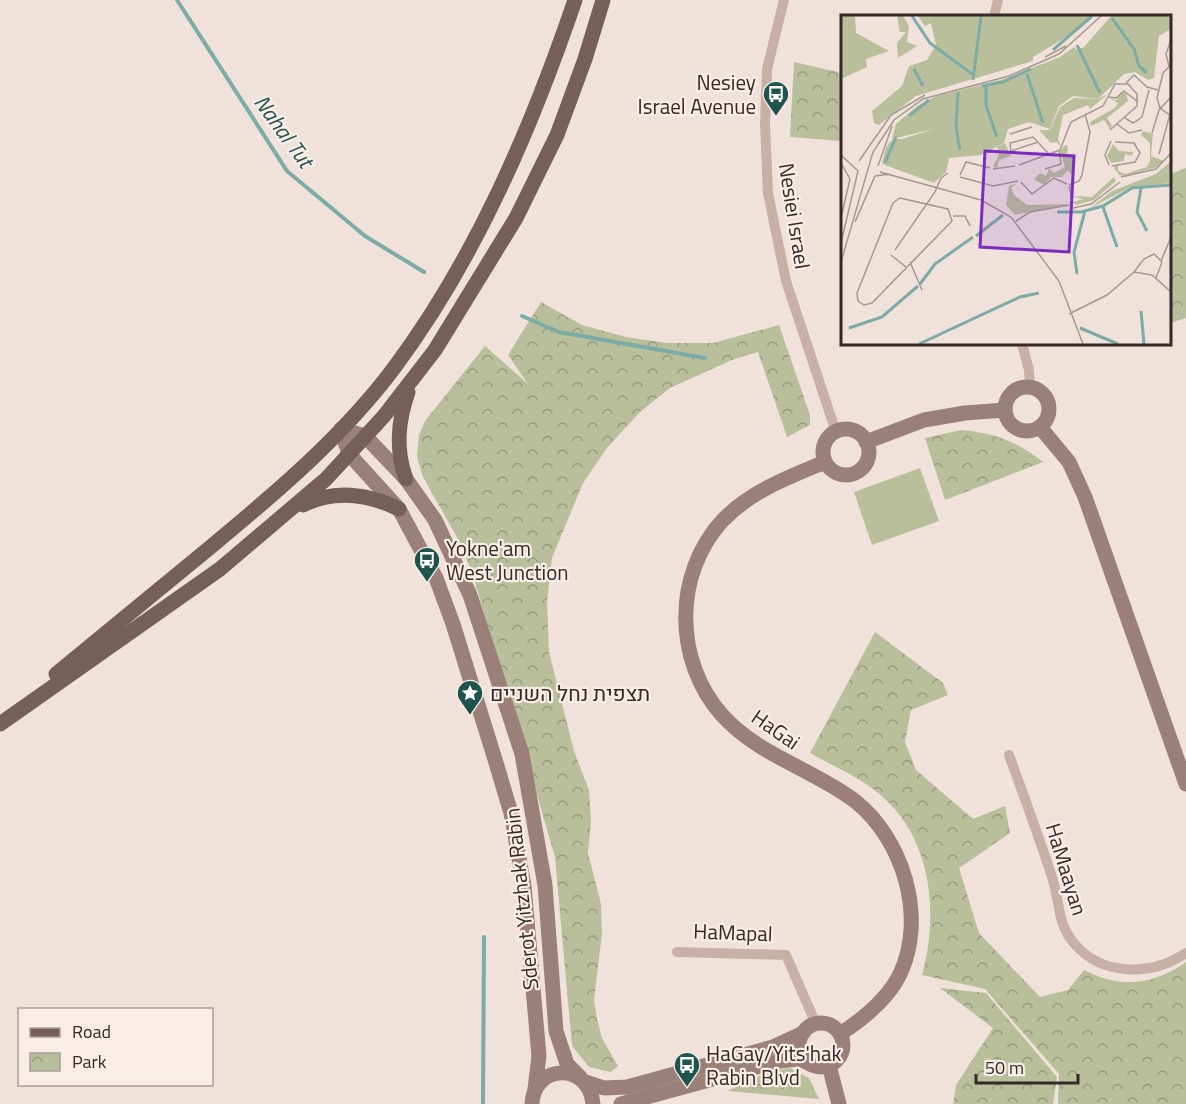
<svg xmlns="http://www.w3.org/2000/svg" width="1186" height="1104" font-family="'Titillium Web',Heebo,sans-serif">
  <style>
    .park { fill: url(#park-crowns) }
    .pitch { fill: #b9bf9b }
    .lines { fill: none; stroke-linecap: round; stroke-linejoin: round }
    .stream { stroke: #7baca5; stroke-width: 4 }
    .street { stroke: #c8b0a7; stroke-width: 10 }
    .secondary { stroke: #9b7f79; stroke-width: 15 }
    .primary { stroke: #765e59; stroke-width: 15 }
    .labels { text-anchor: middle; dominant-baseline: central; stroke-width: 4.5; stroke-linejoin: round; paint-order: stroke }
    .poi-label { font-size: 21px; fill: #352927; stroke: #f8ede7; text-anchor: start }
    .street-label { font-size: 21px; fill: #352927; stroke: #f8ede7 }
    .water-label { font-size: 22px; font-style: italic; fill: #1f544e; stroke: #f8ede7 }
    .inset-river { fill: none; stroke: #7baca5; stroke-width: 3 }
    .inset-road { fill: none; stroke: #a59893; stroke-width: 1.5 }
    .view { fill: #7b2cbf; fill-opacity: 0.15; stroke: #7b2cbf; stroke-width: 3 }
    .inset-edge { fill: none; stroke: #352927; stroke-width: 3 }
  </style>
  <defs>
    <pattern id="park-crowns" width="20" height="18" patternUnits="userSpaceOnUse" patternTransform="scale(1.5)"><rect width="20" height="18" fill="#b9bf9b"/><path d="M2 6a3 3 0 1 1 6 0M12 15a3 3 0 1 1 6 0" fill="none" stroke="#979b7e"/></pattern>
  </defs>
  <rect width="100%" height="100%" fill="#f0e2db"/>
  <g class="park">
    <polygon points="794,62 842,73 842,141 790,137"/>
    <polygon points="1186,168 1186,318 1170,323 1170,174"/>
    <polygon points="541,302 582,325 626,337 667,343 713,343 779,325 810,415 810,425 787,437 758,352 732,360 670,388 640,412 607,448 583,483 552,558 547,602 549,652 574,751 589,790 591,822 588,853 601,904 602,934 594,1000 597,1019 602,1038 618,1066 611,1072 589,1067 572,1046 555,857 472,572 459,541 423,477 417,457 419,435 425,421 485,346 528,384 508,355"/>
    <path d="M961,430c33,3 56,11 82,32l-98,38 -20,-62z"/>
    <path d="M875,632l68,51 5,12 -37,15 -6,32 11,28 57,49 32,-13 5,27 -51,35 20,65 61,64 28,-7 16,-20c37,19 69,15 102,-8v142h-128l1,-30 -74,-85 -63,-14c16,-58 11,-129 -34,-173 -21,-22 -52,-34 -78,-49z"/>
    <polygon points="940,988 986,993 1057,1077 1053,1104 953,1104 956,1085 993,1028"/>
    <polygon points="790,1068 809,1078 819,1099 727,1091 770,1071"/>
  </g>
  <polygon class="pitch" points="920,468 939,521 872,545 854,492"/>
  <g class="lines">
    <g class="stream">
      <polyline points="177,0 287,171 365,236 424,272"/>
      <polyline points="522,316 559,332 705,358"/>
      <polyline points="483,1104 484,937"/>
    </g>
    <g class="street">
      <polyline points="784,0 767,69 765,125 768,193 786,281 836,432"/>
      <polyline points="994,16 998,0"/>
      <polyline points="1022,344 1029,370 1030,387"/>
      <path d="M1009,755c15,41 30,82 43,122 8,23 5,46 21,65 28,35 79,34 113,11"/>
      <polyline points="677,952 786,955 816,1024"/>
    </g>
    <g class="secondary">
      <circle cx="1027" cy="409" r="22"/>
      <polyline points="1040,427 1069,462 1085,497 1186,784"/>
      <polyline points="341,429 365,436 406,479 435,520 470,595 522,754 545,885 556,1031 567,1064 580,1077"/>
      <polyline points="341,429 349,454 399,509 436,578 453,624 497,766 511,813 524,886 539,1056 535,1089"/>
      <circle cx="846" cy="452" r="23"/>
      <polyline points="866,442 924,420 965,413 1005,410"/>
      <path d="M825,462c-36,15 -74,29 -102,58 -50,54 -49,141 -1,195 37,41 91,54 133,86 48,38 72,116 45,173 -12,25 -37,45 -60,60"/>
      <circle cx="821" cy="1045" r="22"/>
      <polyline points="829,1065 839,1104"/>
      <polyline points="583,1081 604,1088 627,1087 773,1047 803,1033"/>
      <path d="M532,1104c2,-41 57,-42 61,0"/>
      <polyline points="621,1104 779,1061 799,1059 809,1063"/>
    </g>
    <g class="primary">
      <path d="M406,479c-11,-30 -8,-58 2,-87"/>
      <path d="M303,505c32,-16 65,-11 96,4"/>
      <path d="M56,674c52,-43 105,-86 157,-129 65,-54 130,-109 181,-177 82,-110 137,-239 181,-368"/>
      <polyline points="0,724 220,569 326,479 384,416 435,350 516,218 557,135 585,59 603,0"/>
    </g>
  </g>
  <defs>
    <g id="bus-pin" transform="scale(1.35)"><path d="M0 17L-7.5 6A9.5 9.5 0 1 1 7.5 6Z" fill="#1f544e" stroke="#f8ede7"/><path d="M-5-6H5V4H4V6H2V4H-2V6H-4V4H-5ZM-3.5-4V0h7V-4ZM-3.5 1.2v1.5H-2V1.2ZM2 1.2v1.5H3.5V1.2Z" fill="#fff"/></g>
    <g id="sight-pin" transform="scale(1.35)"><path d="M0 17L-7.5 6A9.5 9.5 0 1 1 7.5 6Z" fill="#1f544e" stroke="#f8ede7"/><path d="M0-6L1.8-2.2L6-1.7L2.9 1.2L3.7 5.4L0 3.3L-3.7 5.4L-2.9 1.2L-6-1.7L-1.8-2.2Z" fill="#fff"/></g>
  </defs>
  <g fill-rule="evenodd">
    <use href="#bus-pin" x="776" y="94"/>
    <use href="#bus-pin" x="427" y="560"/>
    <use href="#sight-pin" x="470" y="693"/>
    <use href="#bus-pin" x="687" y="1065"/>
  </g>
  <g class="labels">
    <g class="poi-label">
      <text x="756" y="82" text-anchor="end">Nesiey<tspan x="756" dy="24">Israel Avenue</tspan></text>
      <text x="446" y="548">Yokne'am<tspan x="446" dy="24">West Junction</tspan></text>
      <text x="490" y="693">תצפית נחל השניים</text>
      <text x="706" y="1053">HaGay/Yits'hak<tspan x="706" dy="24">Rabin Blvd</tspan></text>
    </g>
    <g class="street-label">
      <text transform="translate(795 216) rotate(81)">Nesiei Israel</text>
      <text transform="translate(776 729) rotate(35)">HaGai</text>
      <text transform="translate(1067 869) rotate(73)">HaMaayan</text>
      <text transform="translate(521 899) rotate(-96)">Sderot Yitzhak Rabin</text>
      <text transform="translate(733 932) rotate(2)">HaMapal</text>
    </g>
    <g class="water-label">
      <text transform="translate(284 131) rotate(54)">Nahal Tut</text>
    </g>
  </g>
  <g transform="translate(841 15)">
    <rect width="330" height="330" fill="#f0e2db"/>
    <path d="M330,146v22l-42,5 -39,20 22,-17 44,-17z" fill="#b9bf9b"/>
    <path d="M0,1h14l1,17 33,18 -23,8 1,8 -26,12zM56,1h6l6,10 -2,16 10,4 -19,12 -1,-15 9,-11h-6zM77,1h172l-9,12 -48,29v4l-117,35 -37,29 -5,-2 -2,-12 30,-25 7,-20 18,-6 9,-15 -5,-22 -6,3zM270,1h60v13l-12,7 -5,42 -6,2 -13,-8 -11,2 -26,25 -25,-3 -14,10 -9,23 -21,-7 -21,7 -4,14 -23,12 -32,3 -3,14 -12,11 -52,-19 4,-17 7,-8h9l32,-10 -42,10 4,-15 21,-18 20,-10 67,-17 56,-22 14,-10 3,3 7,-3z" fill="#b9bf9b"/>
    <path d="M280,77l5,1 2,8 -21,17 5,8 -2,3 -6,-9 -13,6 -1,-4 25,-14 3,-5 -9,-5 7,2zM267,79l-18,15 -2,-4 -25,10 -5,24 3,8 -4,-5 -6,1 -12,-13h11l10,-23 14,-9 24,1zM302,116l10,3 -2,22 13,5 -7,6 -33,9 -5,-1 -5,-7 4,-4v7l7,3 22,-7 3,-6v-18l-9,-8zM164,128l6,13 -12,4 -2,8 -4,-1 6,-12 -2,-8zM272,129l6,7 14,1 -1,4 -7,-2 -1,7 -13,2 -4,-7zM224,130l3,1 -1,8 8,2 -1,19 -7,-4 -5,6h-11l-7,8 -10,-6 6,-6 6,3 3,-7 5,4 11,-6 -5,-16zM273,162l2,4 -22,19 -18,5 -3,-3 10,-3 -11,-3 20,1zM176,168l-6,5 3,7 13,10 41,-1 -53,11 -9,-10 3,-19z" fill="#b9bf9b"/>
    <path class="inset-river" d="M71,1l18,27 42,31M271,3l22,31 5,17 8,7M236,30l23,48M212,35l39,-34M73,54l9,17M186,59l16,49M132,65l8,-64M141,71l21,-4 28,-13M145,71v19l11,32M117,77l-2,35 4,23M68,101l20,-16M44,148l11,-26M300,173l-4,24 10,19M262,192l14,40M216,197h24l22,-6 29,-18 39,-3M135,221l27,-21M236,259l-3,-22 11,-41M79,269l15,-20 38,-27M300,296l3,33M8,313l33,-11 36,-31M239,313l38,16M78,329l101,-47 19,-4"/>
    <path class="inset-road" d="M204,42l21,-11M330,50l-8,8 -6,25 3,10 11,8M328,51l-3,-12 5,-14M285,68l8,-8 13,12 11,3M268,82l7,1 8,-7 14,11M284,103l8,5 9,-6 7,-27M276,109l12,9 13,-3M311,118l7,-23 12,-13M169,119l22,-7M170,136l-1,-8 23,-6 16,17M170,136l27,-9M318,139l12,-43M18,146l32,-46 34,-20M0,148l9,16 -9,39M178,150l41,-15 11,-28 32,-16 12,-22h13l9,10v12l-27,24M268,150l-4,-10 6,-14M37,151l14,-40M271,151l23,-4 5,-9 -6,-10 -19,-1M152,154l22,-3M204,154l16,-5 -2,-13M39,157l101,28 30,17 48,64 24,63M119,160l6,-13 24,6M119,162l33,9 25,-5M280,162l35,-8 15,-16M180,167l11,12 22,-16 13,6M228,170l10,-4 3,-6 8,-43 -5,-18M228,171l4,18M59,183l48,11 4,12 -80,82 -8,2 -6,-4 -1,-8 36,-90zM232,193l18,-4 29,-22M112,201h12l5,10M175,206l14,-9 39,-7M14,207l20,-46 15,-2M0,228l17,-72 -17,-16M54,235l40,-58 6,-14 7,-5M50,240l15,12M320,246l10,-24M0,247l32,-110 21,-32 29,-21 86,-23 50,-22 42,-38M69,247l12,28M293,257l10,-13 10,-5 8,8 -6,16M228,299l38,-19 27,-23 18,3 19,17"/>
    <path class="view" d="M144,136l89,5 -5,96 -89,-5z"/>
    <rect width="330" height="330" class="inset-edge"/>
  </g>
  <rect x="18" y="1008" width="195" height="78" fill="#f8ede7" stroke="#aa9f9a" stroke-width="1.5"/>
  <rect x="30" y="1028" width="30" height="9" fill="#765e59" stroke="#aa9f9a" stroke-width="1.5"/>
  <text x="72" y="1038" font-size="18" fill="#352927">Road</text>
  <rect x="30" y="1053" width="30" height="18" fill="url(#park-crowns)" stroke="#aa9f9a" stroke-width="1.5"/>
  <text x="72" y="1068" font-size="18" fill="#352927">Park</text>
  <path d="M976 1074v9h102v-9" fill="none" stroke="#352927" stroke-width="3"/>
  <text x="985" y="1074" font-size="18" fill="#352927" stroke="#f8ede7" stroke-width="4.5" paint-order="stroke">50 m</text>
</svg>
